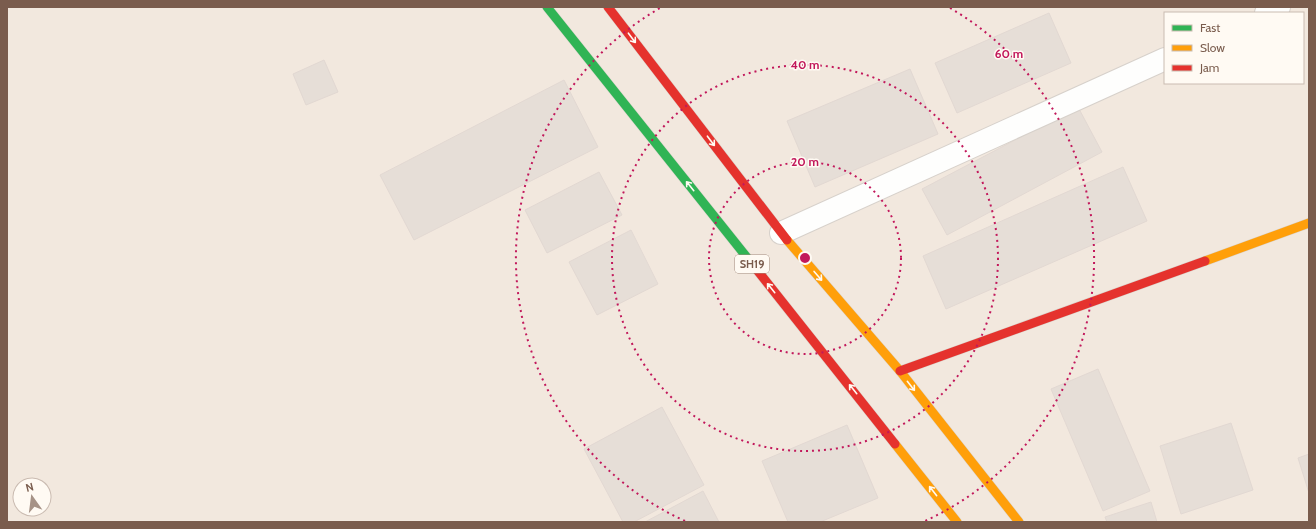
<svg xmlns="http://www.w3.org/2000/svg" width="1316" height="529" font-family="Cabin,sans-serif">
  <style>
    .residential { fill: #f2e8de; fill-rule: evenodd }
    .building { fill: #e6ded7; stroke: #e2d8d2 }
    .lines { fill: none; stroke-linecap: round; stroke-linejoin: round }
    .street-casing { stroke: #d7d1cb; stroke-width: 24 }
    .fast-casing { stroke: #d9d2cb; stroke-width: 10 }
    .slow-casing { stroke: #d9d2cb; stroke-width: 10 }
    .jam-casing { stroke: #d9d2cb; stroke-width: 10 }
    .street { stroke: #fefefd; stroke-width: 22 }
    .fast { stroke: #30b455; stroke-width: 9 }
    .slow { stroke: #ff9f0a; stroke-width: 9 }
    .jam { stroke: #e5322d; stroke-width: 9 }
    .oneway { stroke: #fffaf3 }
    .ring { fill: none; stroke: #c2185b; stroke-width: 2; stroke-dasharray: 2 4 }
    .labels { text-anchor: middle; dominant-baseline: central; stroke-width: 3; stroke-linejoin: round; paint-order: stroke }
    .shield { fill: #fffaf3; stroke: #a28b7f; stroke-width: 1 }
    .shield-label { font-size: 11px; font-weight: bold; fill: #7a5c4d }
    .centre { fill: #c2185b; stroke: #fffaf3; stroke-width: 2 }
    .ring-label { font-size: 12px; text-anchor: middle; font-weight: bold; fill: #c2185b; stroke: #fffaf3; stroke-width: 3; stroke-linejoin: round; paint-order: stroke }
  </style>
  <rect width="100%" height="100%" fill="#f9f5f0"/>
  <path class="residential" d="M7,7h1302v515h-1302zM1165,13h138v70h-138zM20,485h24v24h-24z"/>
  <g class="building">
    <polygon points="1049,13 1071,63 957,113 935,63"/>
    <polygon points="324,60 338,92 306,105 293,74"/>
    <polygon points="910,69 938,134 815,187 787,121"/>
    <polygon points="564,80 598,147 414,240 380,175"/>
    <polygon points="1078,107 1102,152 947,235 922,189"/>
    <polygon points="1123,167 1147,221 946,309 923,256"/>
    <polygon points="599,172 622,215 547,253 525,210"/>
    <polygon points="631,230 658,284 597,315 569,262"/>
    <polygon points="1098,369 1150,491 1103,511 1051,389"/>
    <polygon points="662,407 704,485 634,522 623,522 584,449"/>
    <polygon points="1231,423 1253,490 1181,514 1160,446"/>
    <polygon points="847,425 878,498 820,522 788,522 762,461"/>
    <polygon points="1309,454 1309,493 1298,458"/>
    <polygon points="703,491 719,522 645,522"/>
    <polygon points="1151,502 1157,522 1107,522 1105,517"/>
  </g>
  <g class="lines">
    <g class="street-casing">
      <g id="street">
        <polyline points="1266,13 1279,7"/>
        <polyline points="781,233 1165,59"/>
      </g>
    </g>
    <g class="fast-casing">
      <polyline id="fast" points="547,7 753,265"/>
    </g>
    <g class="slow-casing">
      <g id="slow">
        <polyline points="787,240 900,371 1019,522"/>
        <polyline points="1205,261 1309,223"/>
        <polyline points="895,444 957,522"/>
      </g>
    </g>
    <g class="jam-casing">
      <g id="jam">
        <polyline points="608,7 787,240"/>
        <polyline points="753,265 895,444"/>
        <polyline points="900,371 1205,261"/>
      </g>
    </g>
    <use href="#street" class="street"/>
    <use href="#fast" class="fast"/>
    <use href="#slow" class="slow"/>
    <use href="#jam" class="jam"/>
  </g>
  <defs><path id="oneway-shaft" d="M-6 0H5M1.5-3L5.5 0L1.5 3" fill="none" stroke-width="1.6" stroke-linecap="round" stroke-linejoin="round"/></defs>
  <g class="oneway">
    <use href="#oneway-shaft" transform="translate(632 38) rotate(53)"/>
    <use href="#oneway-shaft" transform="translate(711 141) rotate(53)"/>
    <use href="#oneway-shaft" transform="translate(690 186) rotate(-129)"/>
    <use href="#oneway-shaft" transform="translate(818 276) rotate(49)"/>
    <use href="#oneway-shaft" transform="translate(771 288) rotate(-129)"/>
    <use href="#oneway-shaft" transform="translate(911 386) rotate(52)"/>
    <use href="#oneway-shaft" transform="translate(853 389) rotate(-129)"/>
    <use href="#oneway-shaft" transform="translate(933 491) rotate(-128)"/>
  </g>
  <g class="ring">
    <circle cx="805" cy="258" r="96"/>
    <circle cx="805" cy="258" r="193"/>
    <path d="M685 521A289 289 0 0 1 660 8M950 8A289 289 0 0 1 925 521"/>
  </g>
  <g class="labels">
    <rect class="shield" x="735" y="255" width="34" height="18" rx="3"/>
    <g class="shield-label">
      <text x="752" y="264">SH19</text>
    </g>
  </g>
  <circle cx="805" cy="258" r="6" class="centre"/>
  <g class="ring-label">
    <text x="1009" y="58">60 m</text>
    <text x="805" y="69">40 m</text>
    <text x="805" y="166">20 m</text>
  </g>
  <rect width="1316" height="529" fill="none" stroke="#7a5c4d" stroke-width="16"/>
  <rect x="1164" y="12" width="140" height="72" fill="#fffaf3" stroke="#cabbb1"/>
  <rect x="1172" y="25" width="20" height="6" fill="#30b455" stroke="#cabbb1"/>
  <text x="1200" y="32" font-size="12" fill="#7a5c4d">Fast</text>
  <rect x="1172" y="45" width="20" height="6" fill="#ff9f0a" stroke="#cabbb1"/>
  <text x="1200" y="52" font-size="12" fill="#7a5c4d">Slow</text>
  <rect x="1172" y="65" width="20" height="6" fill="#e5322d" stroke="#cabbb1"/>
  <text x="1200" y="72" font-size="12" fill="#7a5c4d">Jam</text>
  <g transform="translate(32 497) rotate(346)"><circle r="19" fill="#fffaf3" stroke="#cabbb1"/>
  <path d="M0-3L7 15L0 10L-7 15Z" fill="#a69286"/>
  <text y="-6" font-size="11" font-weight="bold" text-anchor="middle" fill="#7a5c4d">N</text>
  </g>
</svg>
